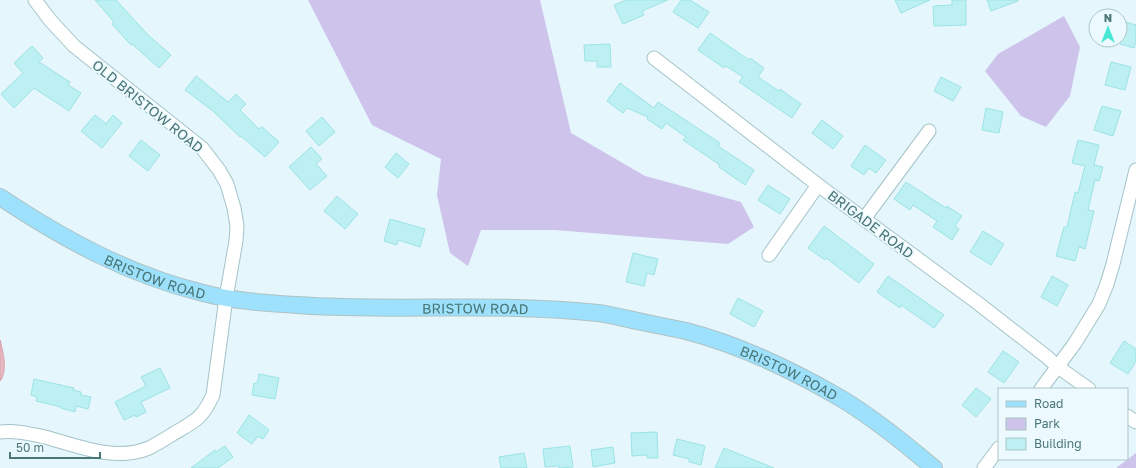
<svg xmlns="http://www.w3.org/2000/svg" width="1136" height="468" font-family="'Golos Text',sans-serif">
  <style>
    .green { fill: #cdc3eb }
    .water { fill: #e7b9c2; stroke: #d99faa }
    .building { fill: #bcf0f2; stroke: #9ce3e5 }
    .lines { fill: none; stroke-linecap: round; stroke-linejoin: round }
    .minor-casing { stroke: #a3c4c7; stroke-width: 15 }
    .major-casing { stroke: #afc3c3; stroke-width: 18 }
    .minor { stroke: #fff; stroke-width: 13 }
    .major { stroke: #9de1fc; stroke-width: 16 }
    .labels { text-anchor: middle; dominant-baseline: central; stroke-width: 3.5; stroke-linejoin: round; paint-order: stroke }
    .street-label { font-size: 14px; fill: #4a7676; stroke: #ecfaff }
  </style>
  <rect width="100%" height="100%" fill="#e5f6fd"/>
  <g class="green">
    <polygon points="308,0 540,0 571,133 645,176 741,202 754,227 728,244 555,230 481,230 468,266 450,253 437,195 441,159 372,125"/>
    <polygon points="1064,16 1080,47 1070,96 1046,127 1021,116 985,71 998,54"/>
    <polygon points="1136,453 1136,468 1116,468"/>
  </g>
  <path class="water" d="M0,340c3,12 8,31 0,41z"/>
  <g class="building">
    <polygon points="95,0 116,0 148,35 171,55 159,68 132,44 131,45 112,24 114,22"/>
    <polygon points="626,0 668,0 642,11 644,15 623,24 614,5"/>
    <polygon points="681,0 690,0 709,12 698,28 673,12"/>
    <polygon points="895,0 930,0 901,13"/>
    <polygon points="952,0 966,0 966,25 934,26 933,6 952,5"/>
    <polygon points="987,0 1018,0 1018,1 991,11"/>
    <polygon points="1122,21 1136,25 1136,41 1134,48 1120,44 1120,27"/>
    <polygon points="710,33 749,60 750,58 764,68 758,77 779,91 780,89 801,104 792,118 739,82 743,77 726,66 724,68 698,50"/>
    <polygon points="610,44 611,67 597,67 597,61 585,61 584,45"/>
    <polygon points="32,46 43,58 39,62 70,82 68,85 81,93 69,111 34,88 14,108 1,94 23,73 14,63"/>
    <polygon points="1111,62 1131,67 1125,90 1105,85"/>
    <polygon points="196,76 228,102 236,94 246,104 240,110 259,129 262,127 279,142 265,157 241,136 240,137 213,111 185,90"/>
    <polygon points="941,77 961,87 953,101 934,91"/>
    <polygon points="620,83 654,108 658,102 720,143 718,146 754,170 745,185 719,167 720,165 683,140 686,137 666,123 662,129 647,119 648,117 627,108 623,113 607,101"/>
    <polygon points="1102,106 1121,111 1113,136 1094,130"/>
    <polygon points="986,108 1003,112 999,133 982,130"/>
    <polygon points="95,115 106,124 113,115 122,123 102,148 81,131"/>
    <polygon points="322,117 335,132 319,146 306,131"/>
    <polygon points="822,120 843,136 833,149 812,133"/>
    <polygon points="141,140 160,155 148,171 129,156"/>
    <polygon points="1078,140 1099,145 1094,165 1103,167 1099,181 1095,180 1088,210 1094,211 1085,249 1079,247 1075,261 1056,256 1064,227 1067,227 1075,192 1078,193 1085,166 1072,163"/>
    <polygon points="865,145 886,160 876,173 869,168 864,175 851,166"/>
    <polygon points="311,147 322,159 316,164 327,176 310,190 289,167"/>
    <polygon points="396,153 409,164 398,178 385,167"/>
    <polygon points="906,182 946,208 947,206 962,216 955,226 959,229 952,240 933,227 937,221 913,205 910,210 894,199"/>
    <polygon points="768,185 790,199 780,214 758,200"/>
    <polygon points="337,196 358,214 345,229 324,211"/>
    <polygon points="390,219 425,229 420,247 398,240 397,245 384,241"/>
    <polygon points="824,226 874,264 859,283 826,258 825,260 808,248"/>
    <polygon points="983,231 1004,244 991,265 970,252"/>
    <polygon points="633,253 658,259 654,275 647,273 644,286 626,282"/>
    <polygon points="888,276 944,315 934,328 901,305 900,308 877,292"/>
    <polygon points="1052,276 1068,285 1057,306 1041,297"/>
    <polygon points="738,298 763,311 754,327 730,314"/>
    <polygon points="1124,341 1136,349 1136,361 1128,374 1110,363"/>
    <polygon points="1003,351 1019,362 1004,383 988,372"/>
    <polygon points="160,368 170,388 141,402 146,412 136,417 135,415 124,420 115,402 146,386 141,377"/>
    <polygon points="259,374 279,378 275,399 252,395 254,383 257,384"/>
    <polygon points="34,379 74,388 73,390 81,392 81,395 91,397 88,409 76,406 75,412 61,408 61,407 36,401 37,397 31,395"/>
    <polygon points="976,388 991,399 976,417 962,405"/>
    <polygon points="249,415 269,430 263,439 258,436 252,444 237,433"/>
    <polygon points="657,432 658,458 647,458 647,455 632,456 631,433"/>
    <polygon points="677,439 705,446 701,465 689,462 689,459 673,455"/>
    <polygon points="225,446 233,457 218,468 191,468 215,450 216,452"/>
    <polygon points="570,446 573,467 559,468 559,466 545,467 543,449"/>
    <polygon points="613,447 615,463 593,467 591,450"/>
    <polygon points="724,448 774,468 715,468"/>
    <polygon points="524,453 527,468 501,468 499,457"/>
  </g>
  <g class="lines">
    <g class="minor-casing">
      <g id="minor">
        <polyline points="654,58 818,185 979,304 1047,357 1058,367 1089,389"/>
        <polyline points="864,219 929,131"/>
        <polyline points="769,255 818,185"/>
        <polyline points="1041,389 1075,343 1099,304 1107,284 1113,264 1136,170"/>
        <polyline points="1127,416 1136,422"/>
        <path d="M0,432c15,-2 31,2 45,5 33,9 71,25 104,11 8,-4 16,-9 24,-14 22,-13 29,-15 40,-39l13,-97 10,-57 1,-15 -3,-18 -7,-24 -8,-14 -17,-22 -128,-102 -24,-26 -15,-20"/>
        <polyline points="984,468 999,448"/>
      </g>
    </g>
    <g class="major-casing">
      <g id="major">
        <path id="s1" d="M0,197c63,42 129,78 203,96 30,8 63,10 94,12 100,7 201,-3 301,8 16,2 33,7 49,10 13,3 26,5 39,8 54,14 108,40 156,68 33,20 63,45 92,69"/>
      </g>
    </g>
    <use href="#minor" class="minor"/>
    <use href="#major" class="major"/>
  </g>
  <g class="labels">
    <g class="street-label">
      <text transform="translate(148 106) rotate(39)">OLD BRISTOW ROAD</text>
      <text transform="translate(871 224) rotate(37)">BRIGADE ROAD</text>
      <text stroke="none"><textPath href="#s1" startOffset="175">BRISTOW ROAD</textPath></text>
      <text stroke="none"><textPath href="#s1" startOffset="499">BRISTOW ROAD</textPath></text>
      <text stroke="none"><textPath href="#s1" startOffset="823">BRISTOW ROAD</textPath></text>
    </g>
  </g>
  <rect x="998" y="388" width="130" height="72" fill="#ecfaff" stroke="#abc5c8"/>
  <rect x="1006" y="401" width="20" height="6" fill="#9de1fc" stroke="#abc5c8"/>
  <text x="1034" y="408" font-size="12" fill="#4a7676">Road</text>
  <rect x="1006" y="418" width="20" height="12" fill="#cdc3eb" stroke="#abc5c8"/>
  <text x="1034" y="428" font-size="12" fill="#4a7676">Park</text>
  <rect x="1006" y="438" width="20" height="12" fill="#bcf0f2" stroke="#abc5c8"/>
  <text x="1034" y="448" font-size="12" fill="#4a7676">Building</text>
  <g transform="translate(1108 28)"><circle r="19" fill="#ecfaff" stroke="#abc5c8"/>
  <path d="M0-3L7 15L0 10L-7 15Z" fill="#49e8d4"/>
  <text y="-6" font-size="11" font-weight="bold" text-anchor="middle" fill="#4a7676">N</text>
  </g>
  <path d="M10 452v6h90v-6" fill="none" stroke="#4a7676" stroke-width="2"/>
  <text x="16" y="452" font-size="12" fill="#4a7676" stroke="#ecfaff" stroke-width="3" paint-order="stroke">50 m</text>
</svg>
